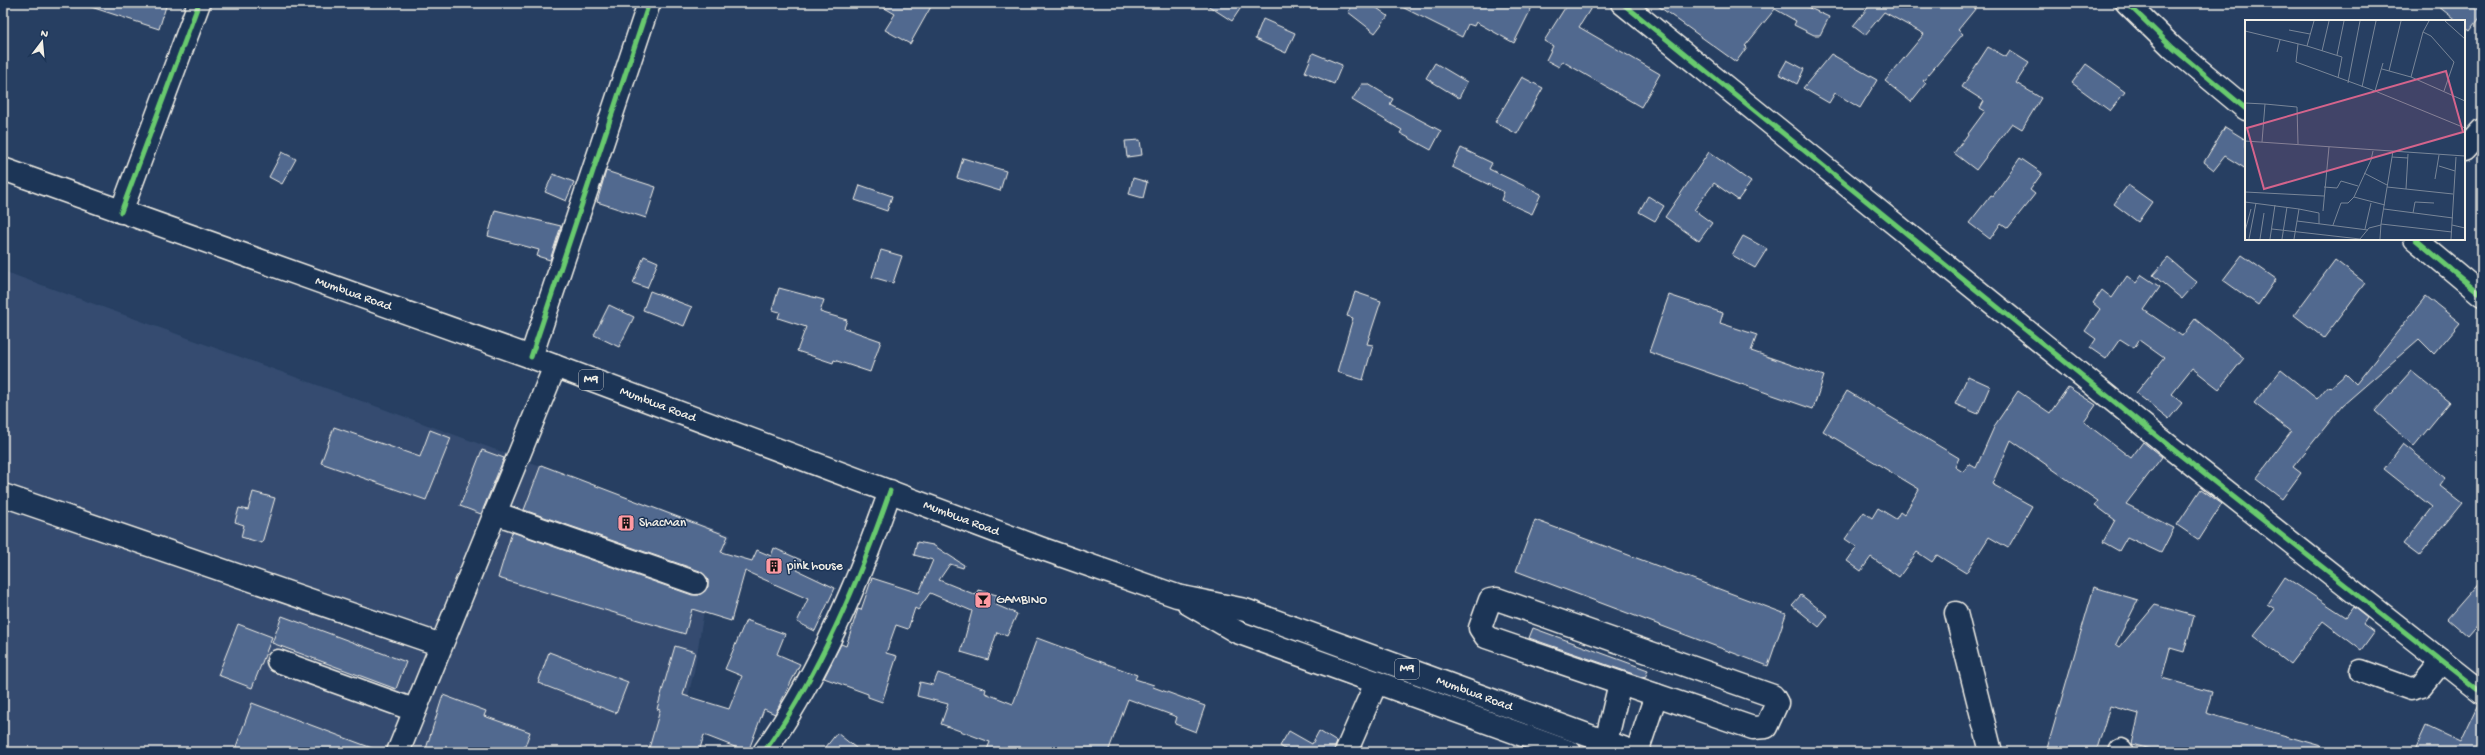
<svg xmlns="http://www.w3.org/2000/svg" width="2485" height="755" font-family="'Gochi Hand',sans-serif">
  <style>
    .built { fill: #344c70 }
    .building { fill: #51698f; stroke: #f4f1e8 }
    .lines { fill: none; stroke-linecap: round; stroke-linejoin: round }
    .minor-casing { stroke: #f4f1e8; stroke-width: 25 }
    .major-casing { stroke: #f4f1e8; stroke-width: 25 }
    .minor { stroke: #1d3557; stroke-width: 22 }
    .major { stroke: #1d3557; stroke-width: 22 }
    .cycleway-casing { stroke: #1d3557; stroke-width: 8 }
    .cycleway { stroke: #67ca6e; stroke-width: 5 }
    .labels { text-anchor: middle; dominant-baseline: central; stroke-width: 3; stroke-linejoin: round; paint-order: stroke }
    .shield { fill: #1d3557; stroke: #b4b9bc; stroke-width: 1 }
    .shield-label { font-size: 12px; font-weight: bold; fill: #f4f1e8 }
    .street-label { font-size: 13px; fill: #f4f1e8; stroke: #1d3557 }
    .poi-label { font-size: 13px; fill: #f4f1e8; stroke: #1d3557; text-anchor: start }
    .inset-road { fill: none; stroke: #798698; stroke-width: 1 }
    .view { fill: #d4648c; fill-opacity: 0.15; stroke: #d4648c; stroke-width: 2 }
    .inset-edge { fill: none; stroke: #f4f1e8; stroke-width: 2 }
  </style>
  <rect width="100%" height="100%" fill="#273f62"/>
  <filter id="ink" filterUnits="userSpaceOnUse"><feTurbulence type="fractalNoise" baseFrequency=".025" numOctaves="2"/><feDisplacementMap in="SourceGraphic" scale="8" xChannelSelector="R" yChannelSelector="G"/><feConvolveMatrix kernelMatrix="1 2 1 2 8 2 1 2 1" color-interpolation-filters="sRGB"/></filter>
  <g filter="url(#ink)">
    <polygon class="built" points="3,271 731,535 707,592 694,672 674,752 3,752"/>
    <g class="building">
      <polygon points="89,3 167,3 159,29 88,6"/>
      <polygon points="876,3 933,3 910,44 885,30 895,14"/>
      <polygon points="1204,3 1244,3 1232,21"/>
      <polygon points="1355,3 1370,3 1388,16 1375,33 1348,12"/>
      <polygon points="1394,3 1534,3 1514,43 1476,22 1474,26 1468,24 1462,37"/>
      <polygon points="1568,3 1594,3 1579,27 1660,74 1641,107 1562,61 1559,67 1546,60 1553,46 1544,41"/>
      <polygon points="1654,3 1799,3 1829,17 1820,35 1814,35 1794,25 1796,21 1775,9 1745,46 1747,47 1736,62"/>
      <polygon points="1869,3 1980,3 1958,30 1963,34 1923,81 1926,83 1911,102 1885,81 1924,34 1884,12 1865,35 1853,26 1871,4"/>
      <polygon points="2434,3 2482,3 2482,15 2470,31 2464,26 2464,21 2457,21"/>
      <polygon points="1263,19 1295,33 1286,53 1255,39"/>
      <polygon points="1988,47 2006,57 2010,51 2029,63 2016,83 2041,98 2022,129 2012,123 1976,170 1954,153 1985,111 1980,108 1984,101 1962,87"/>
      <polygon points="1313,53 1342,65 1334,84 1305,72"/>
      <polygon points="1831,54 1877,80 1860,108 1835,93 1829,103 1803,88"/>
      <polygon points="1787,60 1804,69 1797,84 1779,74"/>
      <polygon points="1435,63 1467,82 1459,98 1426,78"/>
      <polygon points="2086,64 2125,92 2110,111 2072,83"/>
      <polygon points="1522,77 1543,88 1517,134 1495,122"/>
      <polygon points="1362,84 1368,84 1393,99 1390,104 1441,131 1431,150 1400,133 1402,130 1352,100"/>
      <polygon points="2225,127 2246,140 2246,169 2225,156 2214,170 2204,162"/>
      <polygon points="1140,140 1142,155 1127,157 1125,141"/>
      <polygon points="1461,148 1492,163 1489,169 1541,194 1532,214 1501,200 1504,192 1452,167"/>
      <polygon points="282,152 296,159 282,184 269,177"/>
      <polygon points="1709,152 1751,182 1738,200 1714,183 1694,210 1712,223 1699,241 1665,217"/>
      <polygon points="963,158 1006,171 1000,191 957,178"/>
      <polygon points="2020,158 2042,173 2030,190 2035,194 2008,228 2001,223 1990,239 1969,223 1991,195 1993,196"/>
      <polygon points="606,171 656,187 646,218 597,202"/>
      <polygon points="553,174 574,182 566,201 545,192"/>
      <polygon points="1133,178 1147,182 1143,198 1129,194"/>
      <polygon points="860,185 892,196 887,211 855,200"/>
      <polygon points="2128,185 2152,202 2138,222 2114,204"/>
      <polygon points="1648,196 1664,206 1655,221 1639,212"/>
      <polygon points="495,210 561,226 550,260 537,256 539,250 488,236"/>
      <polygon points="1743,236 1767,249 1755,268 1732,255"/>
      <polygon points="881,250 902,256 893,283 872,277"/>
      <polygon points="2242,255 2276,279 2258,305 2223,280"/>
      <polygon points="644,256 658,262 647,288 633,283"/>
      <polygon points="2168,258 2197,282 2182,299 2153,275"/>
      <polygon points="2335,260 2365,283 2324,338 2294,315"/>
      <polygon points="2142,275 2160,287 2144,310 2182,336 2195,319 2244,358 2219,389 2192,368 2171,394 2182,403 2169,419 2136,393 2164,358 2139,340 2134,348 2120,339 2106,359 2090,348 2096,339 2085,331 2100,309 2093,303 2102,290 2112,298 2127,276 2136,283"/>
      <polygon points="779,288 824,300 820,312 847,320 844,328 881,341 870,372 834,360 833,363 797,351 806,327 778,318 780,312 772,310"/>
      <polygon points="650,291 692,307 684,326 643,310"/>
      <polygon points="1355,292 1381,301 1367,344 1373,345 1363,380 1337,372 1353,318 1347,316"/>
      <polygon points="1669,295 1723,313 1720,323 1757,335 1751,351 1824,376 1813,409 1649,352"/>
      <polygon points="2426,296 2460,323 2434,354 2419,339 2343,405 2293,467 2301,473 2282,499 2256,479 2291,432 2254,403 2281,370 2317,399 2328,386 2330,388 2346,374 2356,384"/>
      <polygon points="609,305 634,317 619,347 594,335"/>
      <polygon points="2411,371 2450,402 2414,446 2375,411"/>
      <polygon points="1968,376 1990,386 1978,414 1955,404"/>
      <polygon points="2068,387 2096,405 2084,422 2131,458 2143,442 2162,457 2126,504 2174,528 2161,553 2127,537 2119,551 2103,542 2115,520 2095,505 2098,501 2011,440 1992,484 2032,506 2008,548 1989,537 1966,573 1937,555 1932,562 1917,552 1899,577 1871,557 1861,571 1847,561 1857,547 1845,539 1864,512 1872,518 1878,508 1896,519 1900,512 1904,515 1919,489 1823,431 1847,391 1959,458 1955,467 1963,472 1969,464 1976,468 1995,425 2018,391 2050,413"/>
      <polygon points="334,427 420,457 430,430 451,438 426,500 321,463"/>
      <polygon points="2403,444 2446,478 2440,486 2462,503 2419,556 2403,544 2432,507 2384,469"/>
      <polygon points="482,450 504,458 481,514 460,506"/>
      <polygon points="541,465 728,536 721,552 752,561 757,550 771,556 774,548 801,560 797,570 835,588 815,631 797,622 808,599 745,571 731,621 692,609 685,634 498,578 512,532 692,595 699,595 708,587 708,580 700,571 524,510"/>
      <polygon points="2201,489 2222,504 2199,540 2177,525"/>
      <polygon points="253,492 275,498 262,543 241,537 244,525 235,522 239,508 248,510"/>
      <polygon points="1535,520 1786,614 1768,666 1516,571"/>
      <polygon points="917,542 933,545 964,565 963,568 950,564 939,580 976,595 978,590 997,595 994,604 1017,614 1007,636 997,632 988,660 961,652 972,611 930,593 918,610 915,608 908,629 896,625 886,653 897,656 882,702 868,697 868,694 824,678 841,644 846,646 858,609 861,610 872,578 919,593 933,560 914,555"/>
      <polygon points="2285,577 2346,617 2353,607 2367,618 2363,624 2374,632 2361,650 2323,621 2290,664 2253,636 2275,609 2267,604"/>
      <polygon points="2482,579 2482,621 2468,637 2447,619"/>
      <polygon points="2094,587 2138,600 2116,644 2120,647 2155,605 2194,616 2184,652 2170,648 2162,678 2212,692 2206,713 2328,748 2328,752 2160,752 2132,744 2139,714 2110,706 2096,752 2046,752"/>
      <polygon points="1801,595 1828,616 1819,627 1792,605"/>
      <polygon points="282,616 406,662 396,689 272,643"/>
      <polygon points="746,620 785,634 777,654 800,664 775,714 764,709 748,752 704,735 699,752 648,752 660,710 657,709 675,646 695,652 683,695 729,709 742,676 725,669"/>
      <polygon points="238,624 272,637 252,688 218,675"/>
      <polygon points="1533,628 1648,670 1645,678 1529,638"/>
      <polygon points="1037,638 1137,675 1135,679 1154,685 1153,687 1205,706 1196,732 1175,724 1177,717 1128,699 1108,752 986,752 990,742 941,724 948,704 917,696 920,682 933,685 938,673 986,689 985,693 1013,704"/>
      <polygon points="549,652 628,682 616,713 538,683"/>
      <polygon points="443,695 486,711 484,716 530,732 523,752 425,752"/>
      <polygon points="252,703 380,751 379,752 234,752"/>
      <polygon points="2478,704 2482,705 2482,752 2414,752 2426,726 2460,742"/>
      <polygon points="1289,731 1312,744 1319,731 1337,742 1334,752 1290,752 1280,746"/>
      <polygon points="837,733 861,752 822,752"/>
    </g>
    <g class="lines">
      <g class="minor-casing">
        <g id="minor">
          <polyline points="1622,3 2174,450 2482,693"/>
          <polyline points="2127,3 2173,48 2246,109"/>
          <polyline points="2464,150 2482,130"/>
          <polyline points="121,212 199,3"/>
          <polyline points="2415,239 2482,295"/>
          <polyline points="531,357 649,3"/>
          <polyline points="3,495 441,645"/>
          <polyline points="495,513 696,583"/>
          <polygon points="1497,599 1773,696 1777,703 1766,727 1753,728 1486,637 1480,628 1490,600"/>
          <polyline points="1956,613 1991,752"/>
          <polyline points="278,661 414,710"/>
          <polyline points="2361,671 2411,689 2422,686 2442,661"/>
          <polyline points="1606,742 1620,683"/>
          <polyline points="398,752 555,366"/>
          <path d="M764,752c53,-74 96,-174 126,-261"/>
          <polyline points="1346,752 1376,683"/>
          <polyline points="1637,752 1656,695"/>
          <polyline points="2120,752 2121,750"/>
        </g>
      </g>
      <g class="major-casing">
        <g id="major">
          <path id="s1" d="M3,169l528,188 509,191 137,48 68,14 389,142"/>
          <polyline points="1189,604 1237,632 1570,752"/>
        </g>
      </g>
      <use href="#minor" class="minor"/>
      <use href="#major" class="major"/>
      <g class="cycleway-casing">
        <g id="cycleway">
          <polyline points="1622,3 2174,450 2482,693"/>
          <polyline points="2127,3 2173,48 2246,109"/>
          <polyline points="121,212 199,3"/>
          <polyline points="2415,239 2482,295"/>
          <polyline points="531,357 649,3"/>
          <path d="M764,752c53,-74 96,-174 126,-261"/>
        </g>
      </g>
      <use href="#cycleway" class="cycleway"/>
    </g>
  </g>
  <defs>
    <g id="building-square" transform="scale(0.9)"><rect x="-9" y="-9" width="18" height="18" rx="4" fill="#ff9aa2" stroke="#1d3557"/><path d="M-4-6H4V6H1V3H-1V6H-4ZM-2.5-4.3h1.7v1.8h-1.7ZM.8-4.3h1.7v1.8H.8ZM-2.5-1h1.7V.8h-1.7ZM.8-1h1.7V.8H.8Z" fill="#111"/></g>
    <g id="bar-square" transform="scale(0.9)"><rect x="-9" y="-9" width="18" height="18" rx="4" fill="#ff9aa2" stroke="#1d3557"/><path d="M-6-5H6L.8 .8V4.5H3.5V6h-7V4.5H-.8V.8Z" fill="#111"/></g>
  </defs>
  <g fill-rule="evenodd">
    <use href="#building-square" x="626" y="523"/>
    <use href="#building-square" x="774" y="566"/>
    <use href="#bar-square" x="983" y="600"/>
  </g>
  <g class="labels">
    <g class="shield">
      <rect x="579" y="370" width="24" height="20" rx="3"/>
      <rect x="1395" y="659" width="24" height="20" rx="3"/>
    </g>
    <g class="shield-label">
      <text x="591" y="380">M9</text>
      <text x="1407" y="669">M9</text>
    </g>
    <g class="street-label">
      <text stroke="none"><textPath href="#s1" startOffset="372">Mumbwa Road</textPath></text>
      <text stroke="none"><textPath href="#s1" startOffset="696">Mumbwa Road</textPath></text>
      <text stroke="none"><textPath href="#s1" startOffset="1020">Mumbwa Road</textPath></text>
      <text stroke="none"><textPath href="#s1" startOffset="1563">Mumbwa Road</textPath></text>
    </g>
    <g class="poi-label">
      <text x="639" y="523">ShacMan</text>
      <text x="787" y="566">pink house</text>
      <text x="996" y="600">GAMBINO</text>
    </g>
  </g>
  <g transform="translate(2245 20)">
    <rect width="220" height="220" fill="#273f62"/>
    <path class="inset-road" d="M69,1l-7,25 35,11 -4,21M200,1l20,18M44,10l21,4M0,11l62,15M178,12l8,4 23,26 -10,29M53,24l-2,18 79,29 90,37M77,31l7,-30M32,32l3,-12M92,35l7,-34M137,49l29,8 54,24M144,51l12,-50M166,57l12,-45 6,-11M103,63l12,-62M117,67l14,-66M130,71l8,-28M0,83l20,1 -3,38M20,84l32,3 1,37M0,121l220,15M147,137l16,1M194,146l16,5M119,153l23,12M190,159l4,-24M79,167l13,1 4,-7 17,5M142,167l66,7M161,169l2,-35M0,172l79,4M109,177l31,8M0,182l54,7 -5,30M54,189l20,4v11M139,189l69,9M78,191l6,-64M168,193l2,-11 19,1M52,201l71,9M136,204l12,-73M88,205l8,-22h7l6,-6 17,-37 2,-9M207,205l13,3M27,209l88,10M120,209l6,-26M0,211l6,-22M4,219l7,-36M15,219l4,-26M25,219l5,-34M37,219l5,-32M115,219l9,-11 12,-3M135,219l1,-15 71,8M206,219l5,-82"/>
    <path class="view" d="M201,51l17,61 -199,57 -17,-61z"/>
    <rect width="220" height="220" class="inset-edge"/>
  </g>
  <rect width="2485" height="755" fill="none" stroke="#1d3557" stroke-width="16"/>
  <rect x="8" y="8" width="2469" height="739" fill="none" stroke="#f4f1e8" stroke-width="1.5" filter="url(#ink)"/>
  <g transform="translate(42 42) rotate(16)" stroke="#1d3557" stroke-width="3" paint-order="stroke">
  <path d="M0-3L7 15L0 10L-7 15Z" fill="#f4f1e8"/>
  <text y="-6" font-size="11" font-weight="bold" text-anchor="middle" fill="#f4f1e8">N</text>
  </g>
</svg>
